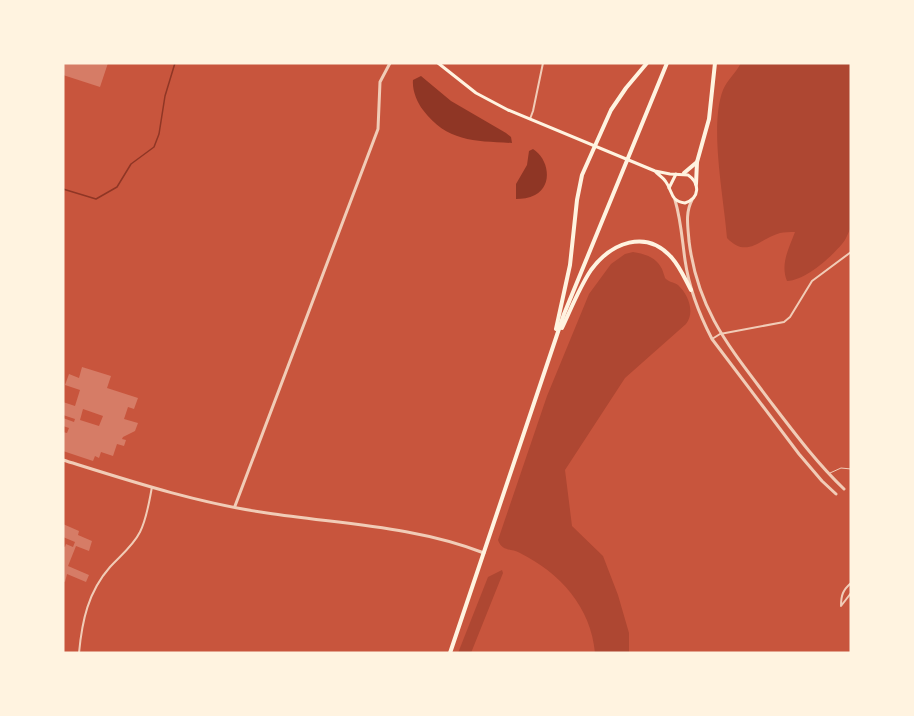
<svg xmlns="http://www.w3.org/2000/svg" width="914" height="716" font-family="'PT Sans',sans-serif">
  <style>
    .green { fill: #ae4732 }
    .water { fill: #8f3625 }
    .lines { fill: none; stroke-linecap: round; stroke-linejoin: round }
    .stream { stroke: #8f3625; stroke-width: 1.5 }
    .building { fill: #d67c66; fill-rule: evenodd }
    .service { stroke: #f1ccb7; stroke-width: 1 }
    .minor { stroke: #f1ccb7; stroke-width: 2 }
    .tertiary { stroke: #f1ccb7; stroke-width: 3 }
    .secondary { stroke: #fff3e0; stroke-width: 3 }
    .primary { stroke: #fff3e0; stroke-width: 4 }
  </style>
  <rect width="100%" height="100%" fill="#c8553d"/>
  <g class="green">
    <path d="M741,63h110v164c-3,6 -5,13 -9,17 -13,15 -36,36 -55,37 -7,-17 2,-33 8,-49 -5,0 -11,0 -15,1 -21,6 -33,26 -53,5 -3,-40 -18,-112 -4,-148 4,-10 13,-17 18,-27z"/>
    <path d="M633,252c12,2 23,5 29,17 0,0 3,8 3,9 3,4 9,4 13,7 11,10 17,28 8,39l-61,54 -60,92 7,56 31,30 15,39 11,38v20h-34c-4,-46 -35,-80 -75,-100 -9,-5 -18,-1 -22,-13l49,-144 42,-102 22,-30 14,-10z"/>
    <polygon points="502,570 503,573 471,653 458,653 488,577"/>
  </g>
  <g class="water">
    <path d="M421,76l30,25 55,32 5,4 1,6c-37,-2 -65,-1 -89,-33 -6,-8 -11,-20 -10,-30z"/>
    <path d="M533,149c15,9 21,36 2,46 -6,3 -13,4 -19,4v-15l11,-19 2,-14z"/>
  </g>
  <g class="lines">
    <polyline class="stream" points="63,189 96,199 117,187 131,164 154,147 159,134 165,96 175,63"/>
  </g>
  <g class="building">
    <polygon points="63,63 108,63 100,87 63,75"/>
    <path d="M82,367l29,9 -4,12 31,10 -4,11 -6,-2 -4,12 14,4 -3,8 -12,6 -1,2 4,1 -2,6 -7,-2 -4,12 -12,-4 -2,6 -4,-2 -2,5 -30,-10v-19l4,1 2,-5 -6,-2v-8l11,4 1,-3 -12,-4v-13l12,4 5,-16 -15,-5 4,-11 10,4zM83,409l20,7 -4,10 -19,-6z"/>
    <polygon points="63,524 79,531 78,535 92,541 89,551 76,546 68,566 89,575 86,582 67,574 65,582 63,581 63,546 65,547 66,544 73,547 75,542 63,537"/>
  </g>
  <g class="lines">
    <polyline class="service" points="830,473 841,468 851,469"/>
    <g class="minor">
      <polyline points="530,119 533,111 543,63"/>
      <polyline points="712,339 720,334 784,322 790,317 812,281 851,252"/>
      <path d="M851,583c-8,7 -10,12 -10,23l10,-13"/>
      <path d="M79,653c3,-32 9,-61 31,-86 10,-11 23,-21 30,-35 7,-14 9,-30 12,-45"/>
    </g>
    <g class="tertiary">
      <path d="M675,200c6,20 7,39 10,60 4,28 14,54 27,79l87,115 23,27 14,13"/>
      <path d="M692,200c-7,13 -4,27 -3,41 9,72 43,109 84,164 23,30 44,58 71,84"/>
      <path d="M63,460c67,21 134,43 204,53 72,11 148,13 217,40"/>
      <polyline points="235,506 378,129 380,82 390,63"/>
    </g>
    <g class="secondary">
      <path d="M438,63l38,30 32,17 147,61 15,3 18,1c12,8 12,23 -3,28 -15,-2 -12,-11 -19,-21 -3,-5 -8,-7 -11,-11"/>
      <polyline points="669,188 676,174"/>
    </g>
    <g class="primary">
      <polyline points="684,173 697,162"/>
      <polyline points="696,184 697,162 709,119 715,63"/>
      <path d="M562,328c9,-19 17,-40 29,-58 20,-27 55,-42 81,-12 8,9 13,21 19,32"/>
      <polyline points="556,329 570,265 577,200 582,175 611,110 626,88 647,63"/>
      <polyline points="450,653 564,314 667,63"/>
    </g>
  </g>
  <rect width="914" height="716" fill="none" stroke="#fff3e0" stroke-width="129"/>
</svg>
